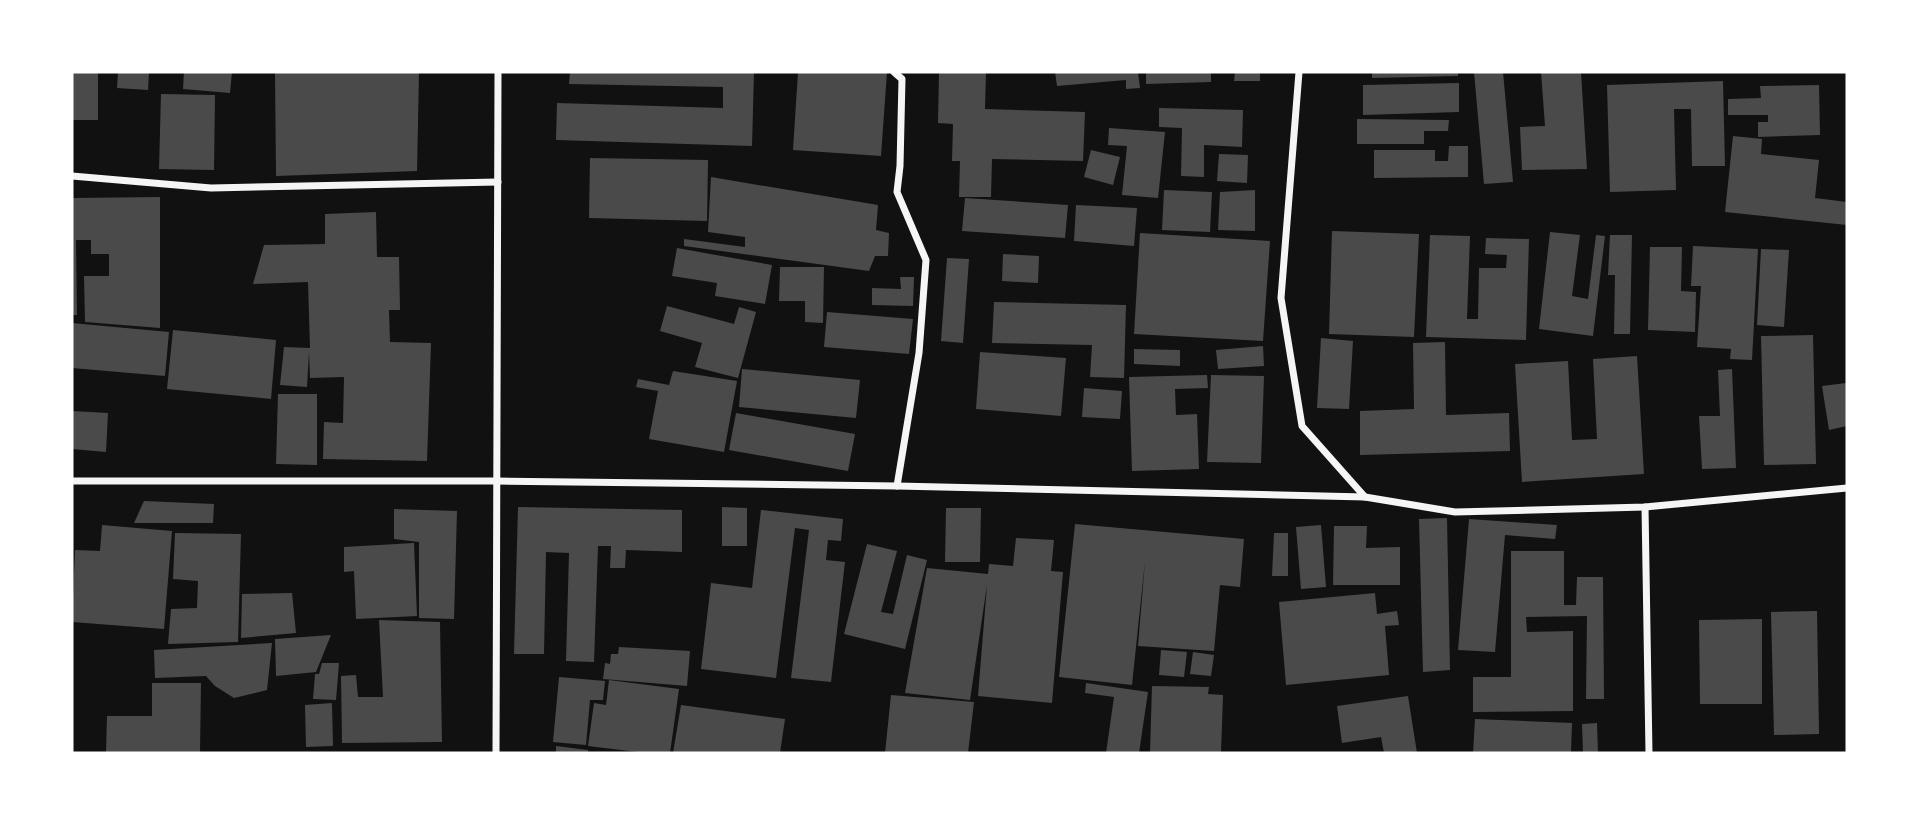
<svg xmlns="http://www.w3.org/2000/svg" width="1919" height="825" font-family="Inter,sans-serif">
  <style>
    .building { fill: #4a4a4a }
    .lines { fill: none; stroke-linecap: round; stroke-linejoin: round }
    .minor { stroke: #f5f5f5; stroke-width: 7 }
  </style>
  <rect width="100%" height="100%" fill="#111"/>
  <g class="building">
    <rect x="72" y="72" width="26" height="48"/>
    <polygon points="118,72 149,72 148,90 117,88"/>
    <polygon points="184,72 232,72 230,93 183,89"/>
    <polygon points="275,72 419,72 417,171 276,176"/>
    <polygon points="570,72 754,72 752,146 556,140 557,103 723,108 723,87 569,84"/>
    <polygon points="798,72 887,72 881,156 793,150"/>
    <polygon points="939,72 986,72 985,109 1085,112 1083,161 992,159 991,197 959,197 960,161 952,161 953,124 938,123"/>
    <polygon points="1055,72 1138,72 1140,88 1126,89 1126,80 1057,86"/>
    <polygon points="1146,72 1211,72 1211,82 1146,84"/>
    <polygon points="1235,72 1260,72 1260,81 1234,81"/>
    <polygon points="1372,72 1458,72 1458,76 1372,78"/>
    <polygon points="1474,72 1503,72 1513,182 1484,184"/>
    <polygon points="1541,72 1581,72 1587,169 1522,170 1520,127 1545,126"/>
    <polygon points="1723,81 1725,166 1692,166 1691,109 1674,109 1676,190 1610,192 1607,85"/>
    <polygon points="1459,83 1459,112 1363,115 1363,85"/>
    <polygon points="1819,85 1820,135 1758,137 1758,122 1768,122 1768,115 1728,115 1728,99 1761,98 1760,86"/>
    <polygon points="161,94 215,95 214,170 159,169"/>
    <polygon points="1159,108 1243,110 1242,147 1204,145 1204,177 1181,176 1182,128 1159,127"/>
    <polygon points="1357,119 1449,120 1448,131 1424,131 1424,144 1357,144"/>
    <polygon points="1109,128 1165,132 1158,198 1122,195 1127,146 1108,145"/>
    <polygon points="1733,136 1762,139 1761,154 1819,160 1815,198 1847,202 1847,225 1725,212"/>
    <polygon points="1449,146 1468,146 1468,177 1374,178 1374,150 1435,150 1435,161 1448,161"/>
    <polygon points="1091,150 1120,157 1113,185 1084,177"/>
    <polygon points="1219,154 1248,155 1247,183 1217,181"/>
    <polygon points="590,158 708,160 707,221 589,218"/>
    <polygon points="711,177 878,205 876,230 889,233 888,256 875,256 869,271 684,246 684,239 745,247 745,237 708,232"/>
    <polygon points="1164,190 1212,192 1210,232 1162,230"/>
    <polygon points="1255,190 1255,231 1218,230 1220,192"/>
    <polygon points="160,197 160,328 85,322 84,276 109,276 109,254 91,254 91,240 76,240 77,315 72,315 72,198"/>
    <polygon points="965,198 1068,205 1065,238 962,231"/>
    <polygon points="1076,205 1137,208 1134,246 1074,241"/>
    <polygon points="376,212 377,257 399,257 400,310 389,310 390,342 431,343 427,461 323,459 324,422 343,423 344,377 310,378 309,352 307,387 280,385 284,347 310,348 308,282 253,284 264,245 325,244 325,214"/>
    <polygon points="1332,231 1419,234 1414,337 1329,334"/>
    <polygon points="1550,232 1580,235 1572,296 1588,299 1596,235 1605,236 1593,336 1539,329"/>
    <polygon points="1140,233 1270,241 1263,341 1134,334"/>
    <polygon points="1430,235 1470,236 1467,319 1478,319 1479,268 1506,268 1507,255 1485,254 1486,238 1529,239 1526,340 1426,337"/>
    <polygon points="1610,235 1632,235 1630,334 1614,334 1615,275 1608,275"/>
    <polygon points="1693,246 1758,249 1752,360 1730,359 1731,349 1697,347 1701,286 1691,286"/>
    <polygon points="1650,247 1682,247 1681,291 1696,292 1695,332 1648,330"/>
    <polygon points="677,248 772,265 765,304 715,296 717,283 672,276"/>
    <polygon points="1761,249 1789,250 1784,327 1757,325"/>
    <polygon points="1003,254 1039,256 1038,283 1002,281"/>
    <polygon points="947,258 969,259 963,343 941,341"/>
    <polygon points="780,267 824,267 823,323 805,322 805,301 779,301"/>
    <polygon points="900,277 914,277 913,306 872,305 872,288 901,289"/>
    <polygon points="994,302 1126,305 1124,378 1090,377 1092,345 992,343"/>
    <polygon points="667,306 734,324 739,307 756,312 738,378 695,367 702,343 660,331"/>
    <polygon points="827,312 913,319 909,354 824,347"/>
    <polygon points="72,323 169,332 165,376 72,368"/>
    <polygon points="173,330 276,340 271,399 167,389"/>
    <polygon points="1813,335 1816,464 1764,465 1761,336"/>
    <polygon points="1321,338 1353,341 1349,409 1317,408"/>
    <polygon points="1445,342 1446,415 1509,413 1510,451 1360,455 1360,411 1414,409 1413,343"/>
    <polygon points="1263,346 1264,366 1218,369 1216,350"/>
    <polygon points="1134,349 1180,350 1180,366 1134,364"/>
    <polygon points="980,352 1066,358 1061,416 976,409"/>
    <polygon points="1637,356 1644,474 1522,482 1515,364 1568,361 1572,440 1597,439 1593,359"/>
    <polygon points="742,369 860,380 856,418 739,407"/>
    <polygon points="1732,369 1736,468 1702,469 1699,416 1720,416 1718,370"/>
    <polygon points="673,371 737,381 724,452 649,439 658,391 636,387 638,379 669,385"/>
    <polygon points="1207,375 1208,388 1175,389 1176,415 1197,414 1199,469 1132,471 1129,377"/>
    <polygon points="1211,375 1264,376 1261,463 1207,462"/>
    <polygon points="1846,383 1847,426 1829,430 1822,386"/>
    <polygon points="1084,388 1122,391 1120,419 1082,417"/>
    <polygon points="278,394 317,394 317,465 276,464"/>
    <polygon points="72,411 108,413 106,452 72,449"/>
    <polygon points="736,413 855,434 848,471 729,450"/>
    <polygon points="144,501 214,504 213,523 134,523"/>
    <polygon points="518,507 682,510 682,552 626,550 625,568 610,568 611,546 598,546 594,662 566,661 569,553 546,552 544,654 514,654"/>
    <polygon points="722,507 747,508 747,546 722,546"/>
    <polygon points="946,508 981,508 980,562 945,562"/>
    <polygon points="394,509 457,511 454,619 419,618 419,542 394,539"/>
    <polygon points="761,510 843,519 841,541 828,540 826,560 845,562 831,682 791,678 809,530 795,528 776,678 701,669 711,583 752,588"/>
    <polygon points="1447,518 1450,670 1423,672 1419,519"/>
    <polygon points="1469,519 1557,525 1555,539 1505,535 1495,652 1458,650"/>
    <polygon points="1075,524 1244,539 1240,587 1220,585 1214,651 1138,646 1145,561 1132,685 1059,677"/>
    <polygon points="102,525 172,531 164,629 72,622 75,550 100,551"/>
    <polygon points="1321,525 1326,587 1301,589 1296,527"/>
    <polygon points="1334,526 1367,526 1366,548 1400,547 1400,585 1333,585"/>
    <polygon points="175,533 241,534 238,642 168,644 171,609 197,608 198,581 173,579"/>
    <polygon points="1274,533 1288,533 1288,576 1272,576"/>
    <polygon points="1016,538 1054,540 1051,571 1063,572 1052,703 978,696 987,585 970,700 905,693 927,568 988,574 989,564 1013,566"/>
    <polygon points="414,543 417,616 356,619 354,571 344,572 344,547"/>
    <polygon points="867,544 897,551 881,612 893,614 907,555 927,560 905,649 844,634"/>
    <polygon points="1511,551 1564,551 1564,605 1576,605 1577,577 1603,577 1604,699 1586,699 1587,616 1526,617 1527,632 1573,631 1573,711 1473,712 1473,677 1511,677"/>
    <polygon points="292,593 296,633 241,638 242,594"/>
    <polygon points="1375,593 1377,614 1397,611 1399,625 1385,626 1389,675 1286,685 1279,602"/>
    <polygon points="1817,611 1819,734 1774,735 1771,612"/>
    <polygon points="1762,619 1762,704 1700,704 1699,620"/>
    <polygon points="379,620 440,622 442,742 342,743 341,676 356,675 358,697 383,697"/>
    <polygon points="331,635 316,672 276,676 275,639"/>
    <polygon points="272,643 267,690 234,698 215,686 206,676 155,678 154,650"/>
    <polygon points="619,647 690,651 687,686 603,679 605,663 610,664 611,654 618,654"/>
    <polygon points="1161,650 1187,652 1184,677 1159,675"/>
    <polygon points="1193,652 1214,655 1211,676 1190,674"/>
    <polygon points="322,663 339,663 336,700 313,699 315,674 319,674"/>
    <polygon points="559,677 605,681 603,700 590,700 586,745 553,742"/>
    <polygon points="609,680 679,689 670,753 646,753 588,746 594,703 606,705"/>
    <polygon points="152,683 201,683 200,753 106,753 107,716 152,716"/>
    <polygon points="1086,683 1148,692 1139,753 1106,753 1114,697 1085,693"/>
    <polygon points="1152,686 1209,687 1208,694 1223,695 1221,753 1150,753"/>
    <polygon points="891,695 974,702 968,753 885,753"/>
    <polygon points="1408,696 1417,753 1384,753 1381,737 1342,743 1337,706"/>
    <polygon points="332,703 333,746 306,747 305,705"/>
    <polygon points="681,705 785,719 780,753 673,753"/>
    <polygon points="1475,719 1572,723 1571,753 1473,753"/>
    <polygon points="1597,723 1598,753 1583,753 1582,724"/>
    <polygon points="556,746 588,750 588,753 556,753"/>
  </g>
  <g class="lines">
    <g class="minor">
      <polyline points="894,72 902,79 900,166 897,192 926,260 919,353 897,486"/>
      <polyline points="1299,72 1281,298 1302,426 1365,497"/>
      <polyline points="72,176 211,188 498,182"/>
      <polyline points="72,481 497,481 897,486 1365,497 1455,512 1645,507 1847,488"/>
      <polyline points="1645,507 1649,753"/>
      <polyline points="496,753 498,72"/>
    </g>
  </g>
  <rect width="1919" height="825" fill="none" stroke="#ffffff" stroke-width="147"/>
</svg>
